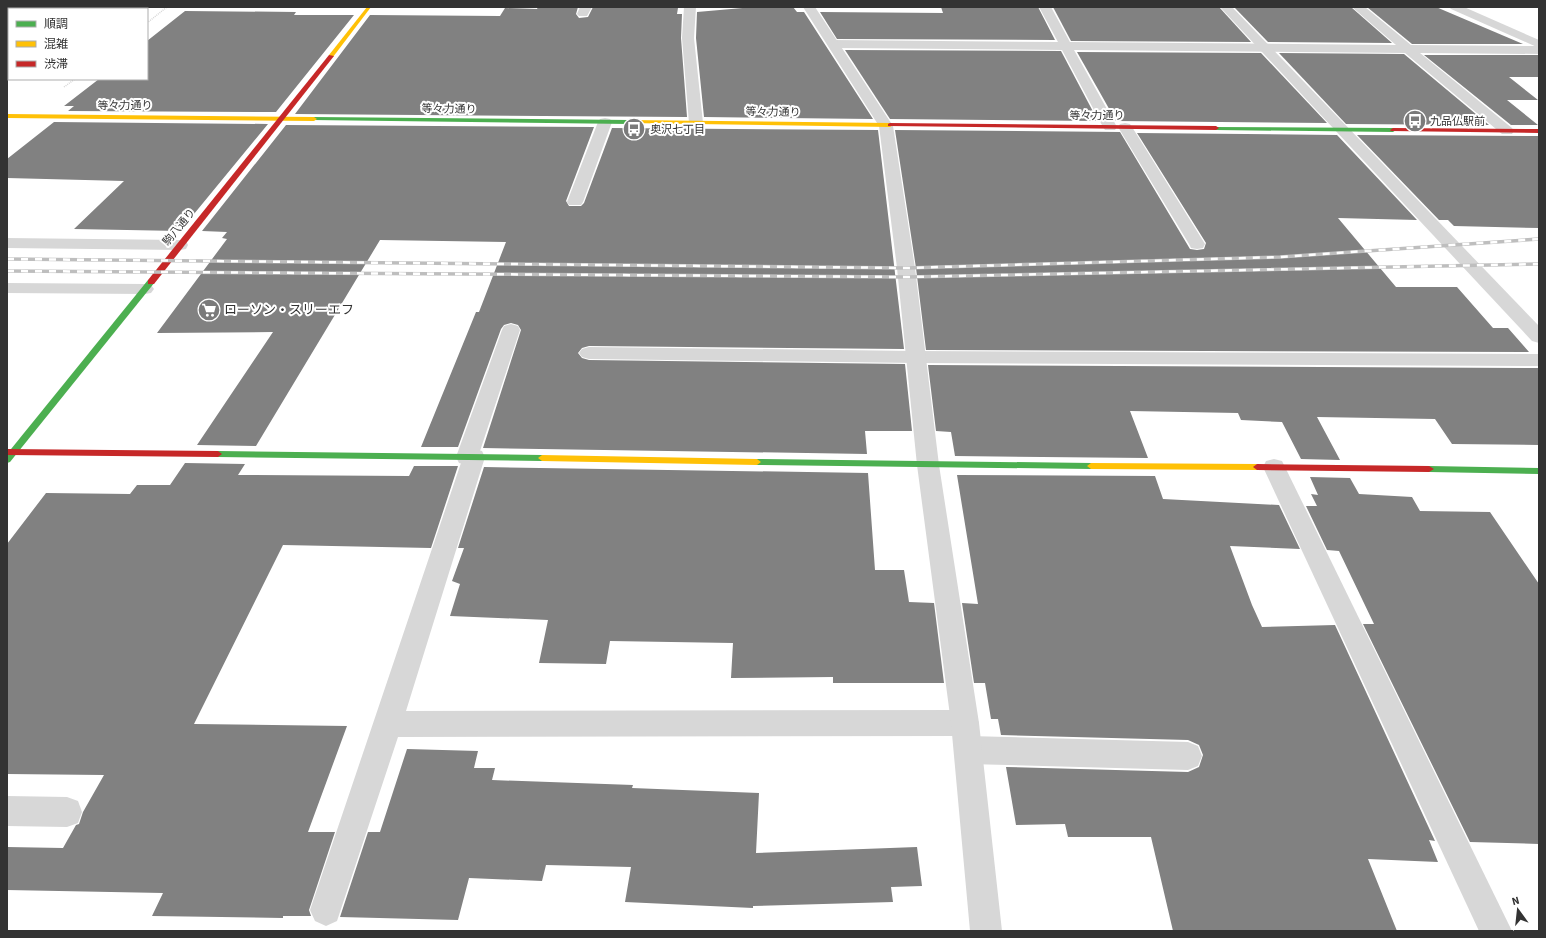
<svg xmlns="http://www.w3.org/2000/svg" width="1546" height="938" font-family="'Source Sans 3','Noto Sans JP',sans-serif">
  <style>
    .building { fill: #818181 }
    .lines { fill: none; stroke-linecap: round; stroke-linejoin: round }
    .path { stroke: #d6d6d6; stroke-width: 1.5; stroke-dasharray: 1 1; stroke-linecap: butt }
    .lane { fill: #d7d7d7; fill-rule: evenodd }
    .street { fill: #d7d7d7; fill-rule: evenodd }
    .fast { fill: #4caf50; fill-rule: evenodd }
    .slow { fill: #ffc107; fill-rule: evenodd }
    .jam { fill: #c62828; fill-rule: evenodd }
    .rail-casing { stroke: #bebebe; stroke-width: 3.5 }
    .rail { stroke: #fff; stroke-width: 2.5; stroke-dasharray: 7; stroke-linecap: butt }
    .labels { text-anchor: middle; dominant-baseline: central; stroke-width: 4; stroke-linejoin: round; paint-order: stroke }
    .far-street-label { font-size: 11px; fill: #333; stroke: #fff }
    .far-poi-label { font-size: 11px; fill: #333; stroke: #fff; text-anchor: start }
    .poi-label { font-size: 13px; fill: #333; stroke: #fff; text-anchor: start }
  </style>
  <rect width="100%" height="100%" fill="#fff"/>
  <g class="building">
    <polygon points="538,7 578,7 576,14 579,18 588,17 593,7 678,8 677,14 682,14 681,38 687,117 295,114 370,15 500,16 505,8 537,9"/>
    <polygon points="754,7 793,7 797,12 804,12 873,119 704,117 696,38 697,12"/>
    <polygon points="941,7 1038,7 1055,40 837,39 820,12 943,13"/>
    <polygon points="1053,7 1219,7 1251,42 1071,41"/>
    <polygon points="1234,7 1351,7 1392,43 1268,42"/>
    <polygon points="1367,7 1436,7 1523,44 1412,44"/>
    <polygon points="185,11 296,12 294,15 354,15 276,112 68,111 74,106 64,106 99,79 147,79 147,41"/>
    <polygon points="845,50 1061,51 1098,121 890,119"/>
    <polygon points="1077,52 1261,53 1327,123 1116,121"/>
    <polygon points="1279,53 1404,54 1489,125 1346,124"/>
    <polygon points="1424,55 1539,55 1539,77 1509,77 1538,100 1507,100 1538,125 1511,125"/>
    <polygon points="54,122 268,124 180,231 74,229 124,181 7,178 7,159"/>
    <polygon points="286,125 594,127 566,201 569,206 581,206 584,203 612,128 878,130 904,349 589,346 582,348 578,353 582,358 589,360 905,364 912,431 865,431 867,454 483,448 521,330 518,325 511,323 504,325 501,329 458,447 421,447 476,312 479,312 506,242 380,240 256,446 197,445 273,332 157,333 227,239 222,238 227,232 202,231"/>
    <polygon points="895,130 1120,132 1190,249 1197,250 1204,249 1206,243 1137,133 1337,135 1417,220 1338,218 1396,287 1457,287 1493,328 1508,328 1529,352 926,350 916,268"/>
    <polygon points="1357,135 1539,136 1539,228 1454,226 1448,220 1439,220"/>
    <polygon points="928,365 1539,368 1539,445 1452,444 1435,419 1317,417 1340,460 1301,459 1282,422 1241,420 1238,413 1130,411 1148,458 955,456 951,432 936,431"/>
    <polygon points="185,463 245,464 238,475 409,476 414,466 458,466 431,548 283,545 194,724 347,726 308,832 335,832 309,910 311,916 283,916 283,918 152,916 163,893 7,890 7,847 63,848 76,825 79,824 83,812 104,775 7,774 7,544 46,493 130,494 137,485 170,485"/>
    <polygon points="484,467 868,473 875,570 904,570 909,602 934,603 944,683 833,683 833,677 731,678 733,643 610,641 606,664 539,663 548,620 450,616 460,584 452,581 464,548 458,548"/>
    <polygon points="957,475 1155,476 1163,499 1279,505 1300,549 1230,546 1252,605 1262,627 1335,625 1435,841 1429,840 1438,862 1368,859 1397,931 1173,931 1151,837 1068,837 1065,824 1016,825 1006,767 1188,772 1199,767 1203,755 1199,745 1188,740 1001,735 998,719 991,719 985,683 974,683 962,603 978,604"/>
    <polygon points="1310,477 1350,478 1359,494 1412,497 1420,511 1490,512 1539,584 1539,844 1470,842 1363,624 1374,624 1339,551 1327,550 1306,506 1317,506 1311,494 1318,495"/>
    <polygon points="407,749 478,751 474,768 495,768 492,780 633,785 632,788 759,793 756,853 917,847 922,886 891,887 893,902 753,906 753,908 625,902 631,867 546,865 542,881 469,878 458,920 340,917 368,832 380,832"/>
  </g>
  <g class="lines">
    <g class="path">
      <polyline points="147,23 167,7"/>
      <polyline points="64,87 75,79"/>
    </g>
    <g class="lane">
      <polygon points="580,7 592,7 587,16 579,16 577,14"/>
      <polygon points="684,7 696,7 694,38 703,123 701,126 691,126 689,123 682,38"/>
      <polygon points="1039,7 1051,7 1070,42 1396,45 1352,7 1365,7 1411,45 1539,46 1539,54 1420,53 1512,128 1514,131 1512,134 1502,134 1405,53 1074,50 1117,127 1115,130 1105,130 1103,127 1062,50 833,48 827,44 833,40 1058,42"/>
      <polygon points="589,347 915,351 1539,354 1539,366 915,363 589,359 582,357 579,353 582,349"/>
      <polygon points="474,449 482,451 485,457 406,711 965,710 975,714 979,723 975,732 965,736 398,737 337,921 326,926 315,921 310,910 463,457 466,451"/>
      <polygon points="1274,459 1282,461 1285,467 1512,931 1479,931 1263,467 1266,461"/>
      <polygon points="968,736 1188,742 1198,746 1202,756 1198,766 1188,770 968,764 958,760 954,750 958,740"/>
      <polygon points="7,796 67,797 78,801 82,812 78,823 67,827 7,826"/>
    </g>
    <g class="street">
      <polygon points="803,7 815,7 893,126 915,268 939,465 979,723 1002,931 970,931 951,723 917,465 897,268 879,126"/>
      <polygon points="1220,7 1232,7 1539,326 1539,343 1532,341"/>
      <polygon points="1449,7 1464,7 1539,40 1539,48 1451,9"/>
      <polygon points="605,118 610,119 612,122 583,202 581,205 569,205 567,202 598,122 600,119"/>
      <polygon points="1125,123 1130,124 1132,127 1205,244 1203,248 1197,249 1191,248 1189,244 1118,127 1120,124"/>
      <polygon points="7,238 180,240 186,241 188,245 186,249 180,250 7,248"/>
      <polygon points="7,283 145,284 151,285 154,289 151,293 145,294 7,293"/>
      <polygon points="511,324 518,326 520,330 478,457 475,463 467,465 459,463 456,457 502,330 504,326"/>
    </g>
    <g class="fast">
      <polygon points="314,117 629,120 632,122 629,124 312,120 311,119"/>
      <polygon points="1214,127 1393,128 1396,130 1393,132 1216,130 1213,128"/>
      <polygon points="148,280 154,280 155,282 10,462 7,463 7,454"/>
      <polygon points="218,451 542,455 546,458 542,461 218,457 214,454"/>
      <polygon points="757,459 1091,463 1095,466 1091,469 757,465 753,462"/>
      <polygon points="1429,466 1539,468 1539,474 1429,472 1424,469"/>
    </g>
    <g class="slow">
      <polygon points="367,7 371,7 333,57 329,57 329,55"/>
      <polygon points="7,114 314,117 317,119 314,121 7,118"/>
      <polygon points="629,120 890,123 893,125 890,127 627,123 626,122"/>
      <polygon points="542,455 757,459 761,462 757,465 542,461 538,458"/>
      <polygon points="1091,463 1257,464 1261,467 1257,470 1091,469 1087,466"/>
    </g>
    <g class="jam">
      <polygon points="329,55 334,56 154,284 148,284 148,280"/>
      <polygon points="890,123 1216,126 1219,128 1216,130 888,126 888,124"/>
      <polygon points="1393,128 1539,129 1539,133 1391,131 1390,130"/>
      <polygon points="7,449 218,451 222,454 218,457 7,455"/>
      <polygon points="1257,464 1429,466 1434,469 1429,472 1257,470 1253,467"/>
    </g>
    <g class="rail-casing">
      <g id="rail">
        <polyline points="7,259 906,268 1280,257 1539,239"/>
        <polyline points="7,271 907,277 1539,264"/>
      </g>
    </g>
    <use href="#rail" class="rail"/>
  </g>
  <defs>
    <g id="bus-disc" transform="scale(1.15)"><circle r="9.5" fill="#7a7a7a" stroke="#fff"/><path d="M-5-6H5V4H4V6H2V4H-2V6H-4V4H-5ZM-3.5-4V0h7V-4ZM-3.5 1.2v1.5H-2V1.2ZM2 1.2v1.5H3.5V1.2Z" fill="#fff"/></g>
    <g id="supermarket-disc" transform="scale(1.15)"><circle r="9.5" fill="#7a7a7a" stroke="#fff"/><path d="M-6-5.5h2.5l.6 2H6L4.5 2H-2.5L-4.4-4H-6ZM-1.5 3.2a1.3 1.3 0 1 0 .1 0ZM3 3.2a1.3 1.3 0 1 0 .1 0Z" fill="#fff"/></g>
  </defs>
  <g fill-rule="evenodd">
    <use href="#bus-disc" x="1415" y="121"/>
    <use href="#bus-disc" x="634" y="129"/>
    <use href="#supermarket-disc" x="209" y="310"/>
  </g>
  <g class="labels">
    <g class="far-street-label">
      <text x="125" y="105">等々力通り</text>
      <text transform="translate(449 109) rotate(1)">等々力通り</text>
      <text transform="translate(773 112) rotate(1)">等々力通り</text>
      <text x="1097" y="115">等々力通り</text>
      <text transform="translate(179 227) rotate(-51)">駒八通り</text>
    </g>
    <g class="far-poi-label">
      <text x="1430" y="121">九品仏駅前</text>
      <text x="650" y="129">奥沢七丁目</text>
    </g>
    <g class="poi-label">
      <text x="224" y="310">ローソン・スリーエフ</text>
    </g>
  </g>
  <rect width="1546" height="938" fill="none" stroke="#333333" stroke-width="16"/>
  <rect x="8" y="8" width="140" height="72" fill="#ffffff" stroke="#adadad"/>
  <rect x="16" y="21" width="20" height="6" fill="#4caf50" stroke="#adadad"/>
  <text x="44" y="28" font-size="12" fill="#333333">順調</text>
  <rect x="16" y="41" width="20" height="6" fill="#ffc107" stroke="#adadad"/>
  <text x="44" y="48" font-size="12" fill="#333333">混雑</text>
  <rect x="16" y="61" width="20" height="6" fill="#c62828" stroke="#adadad"/>
  <text x="44" y="68" font-size="12" fill="#333333">渋滞</text>
  <g transform="translate(1518 910) rotate(345)" stroke="#ffffff" stroke-width="3" paint-order="stroke">
  <path d="M0-3L7 15L0 10L-7 15Z" fill="#333333"/>
  <text y="-6" font-size="11" font-weight="bold" text-anchor="middle" fill="#333333">N</text>
  </g>
</svg>
